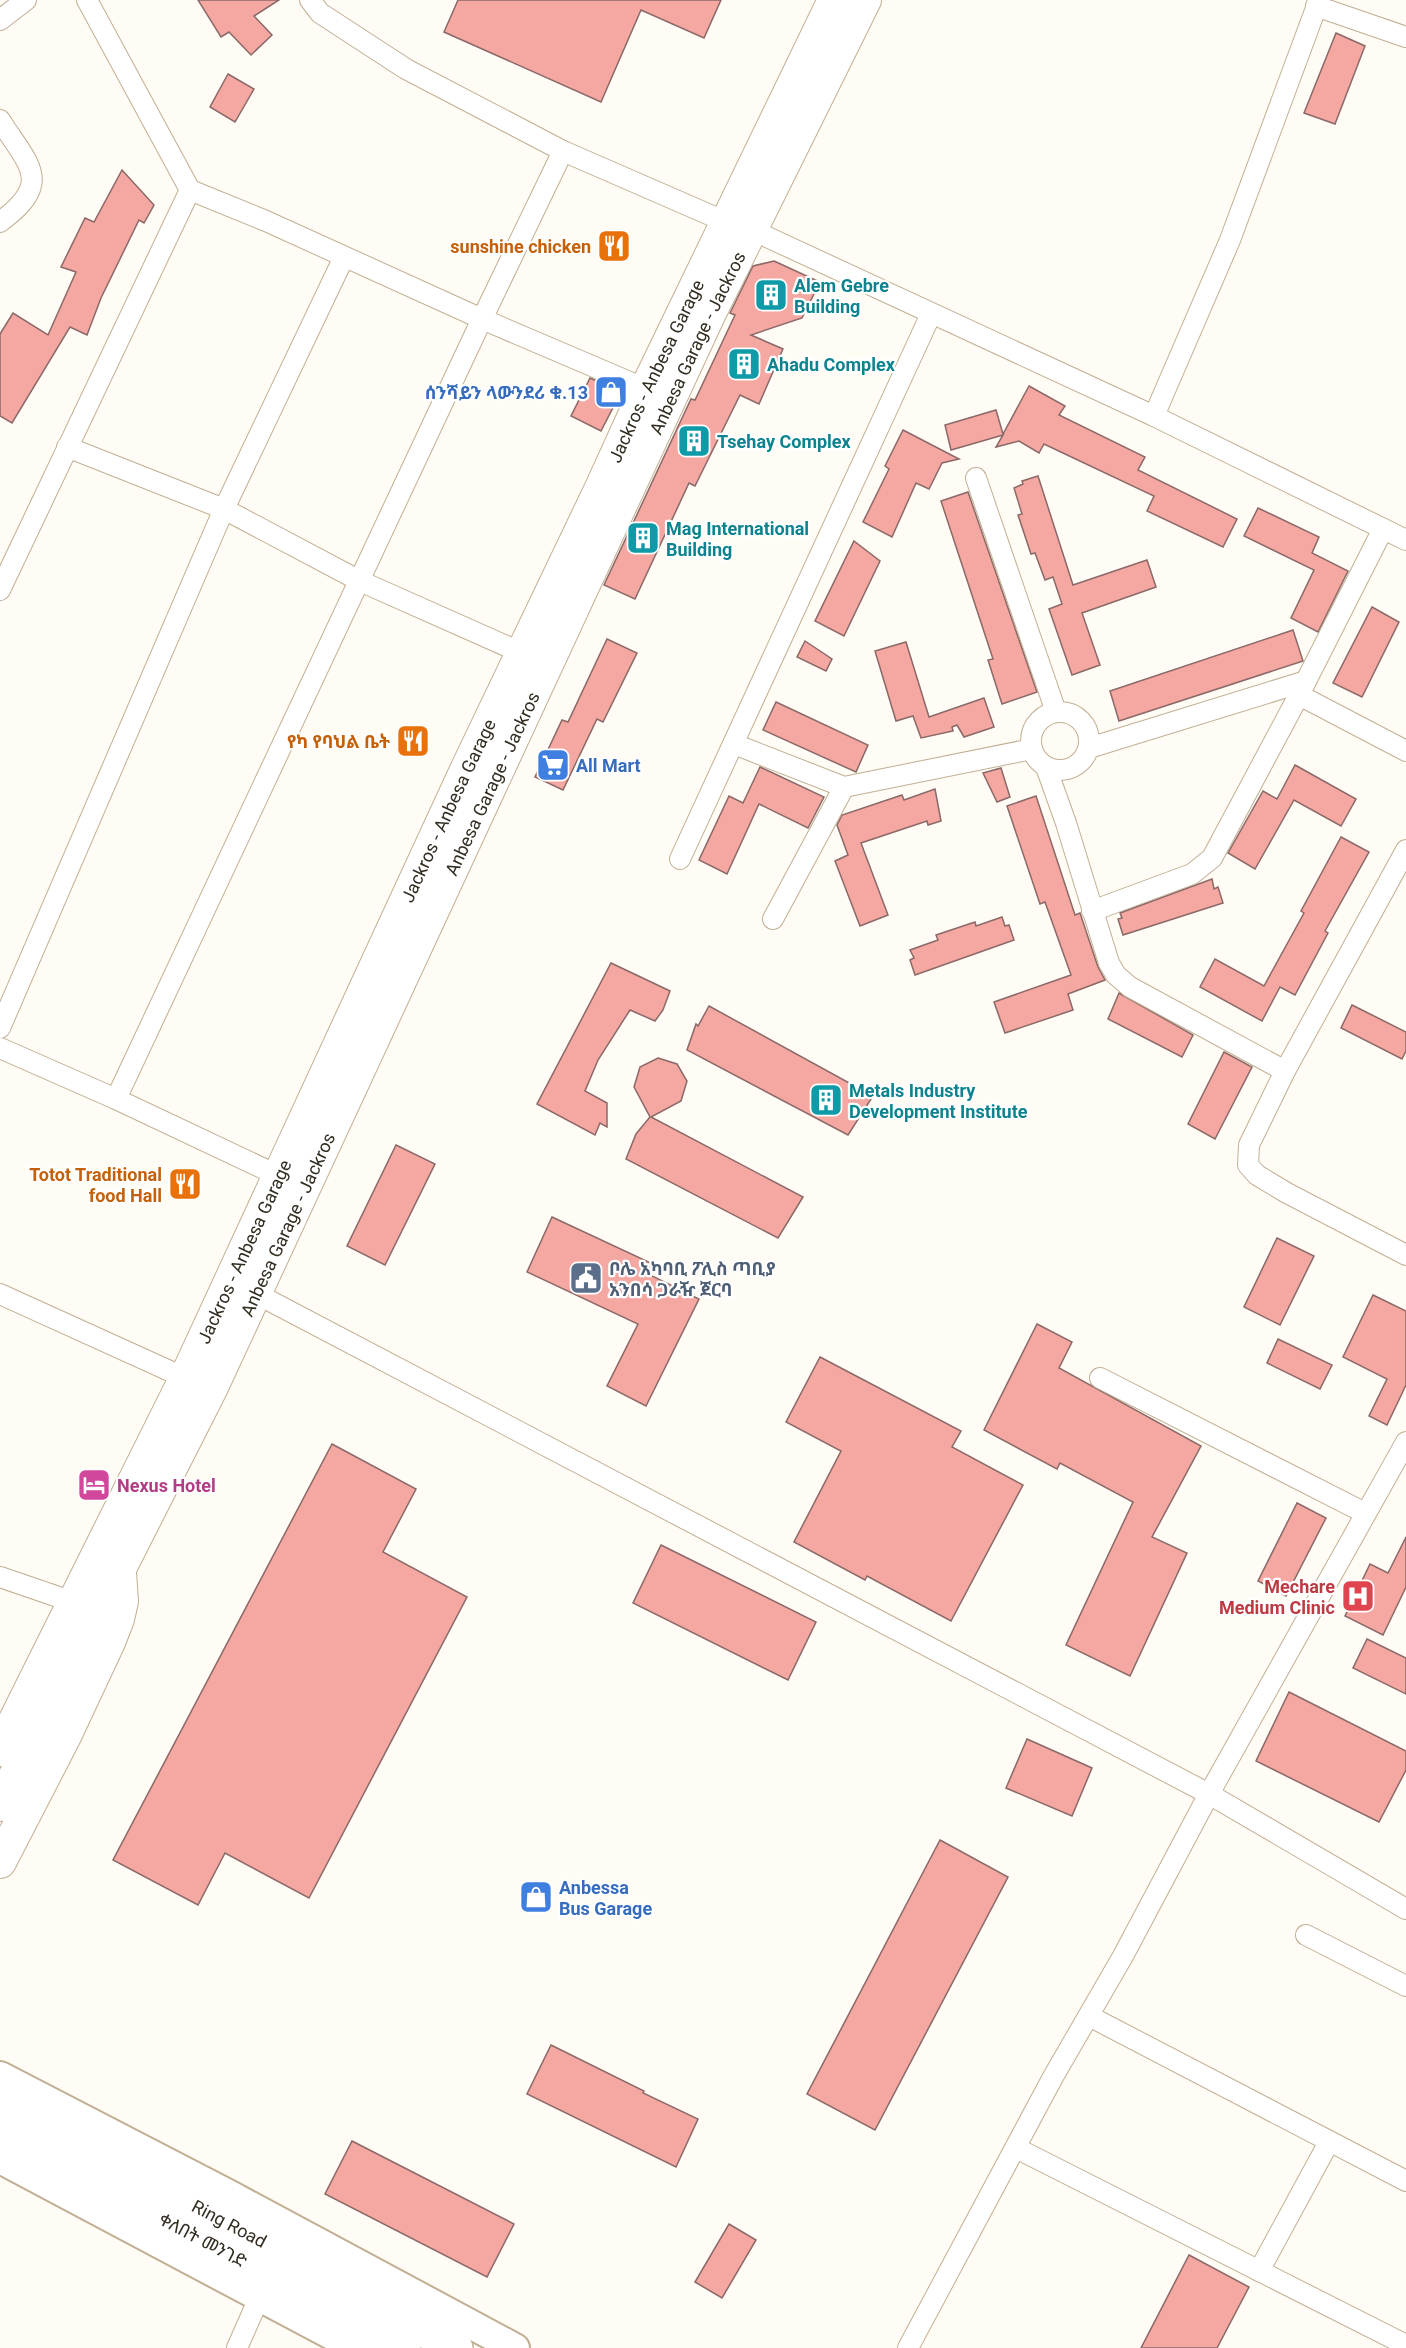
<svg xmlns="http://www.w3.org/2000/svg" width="1406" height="2348" font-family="Roboto,'Noto Sans Ethiopic',sans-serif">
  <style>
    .building { fill: #f5a7a2; stroke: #8a6967; stroke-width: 1.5 }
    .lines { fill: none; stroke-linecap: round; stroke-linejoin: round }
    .street-casing { stroke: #c1af94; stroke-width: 22 }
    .secondary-casing { stroke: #c1af94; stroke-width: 32 }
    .primary-casing { stroke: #c1af94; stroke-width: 34 }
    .highway-casing { stroke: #c1af94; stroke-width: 36 }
    .street { stroke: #fff; stroke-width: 20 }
    .secondary { stroke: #fff; stroke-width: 28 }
    .primary { stroke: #fff; stroke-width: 32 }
    .highway { stroke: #fff; stroke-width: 33 }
    .labels { text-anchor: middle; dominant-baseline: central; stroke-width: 4.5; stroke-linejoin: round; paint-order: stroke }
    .food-label { font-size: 18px; font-weight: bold; fill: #c56008; stroke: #fff; text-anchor: end }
    .culture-label { font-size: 18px; font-weight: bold; fill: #0d838f; stroke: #fff; text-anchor: start }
    .street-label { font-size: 18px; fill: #342d22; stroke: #fff }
    .shop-label { font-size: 18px; font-weight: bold; fill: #366cbe; stroke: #fff; text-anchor: start }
    .service-label { font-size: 18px; font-weight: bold; fill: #4e5e75; stroke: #fff; text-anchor: start }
    .hotel-label { font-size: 18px; font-weight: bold; fill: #b23c85; stroke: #fff; text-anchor: start }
    .health-label { font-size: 18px; font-weight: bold; fill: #be3a42; stroke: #fff; text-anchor: end }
  </style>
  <rect width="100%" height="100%" fill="#fffbf5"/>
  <g class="building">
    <polygon points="198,0 279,0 254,16 272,35 251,55 229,32 221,37"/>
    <polygon points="458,0 721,0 704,38 641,10 601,102 444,32"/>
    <polygon points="1336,33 1365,46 1335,124 1304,113"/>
    <polygon points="228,74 254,89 235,122 210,107"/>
    <polygon points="122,170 154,205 144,223 139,220 101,298 87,335 70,327 12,423 0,416 0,334 13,313 48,335 76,272 61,267 85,218 94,222"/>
    <polygon points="774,261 820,282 802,318 751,335 783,349 759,404 740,395 695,486 689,483 635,599 604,585 691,399 695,400 735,315 730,313 753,266"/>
    <polygon points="590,378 621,392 601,431 571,416"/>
    <polygon points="1029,386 1065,406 1059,415 1145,457 1138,470 1237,519 1223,547 1147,511 1154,496 1044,444 1039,453 1019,441 996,447 1003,435 951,450 945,425 996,410 1003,434"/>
    <polygon points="903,430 959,459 942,463 929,489 916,483 892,537 863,522 889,469 885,466"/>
    <polygon points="1038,476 1073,585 1147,560 1156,587 1082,613 1100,665 1072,675 1049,609 1062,604 1053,577 1045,580 1035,553 1031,554 1018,515 1022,514 1014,488 1023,484 1022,481"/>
    <polygon points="968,492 1037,692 1002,704 988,660 993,659 941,501"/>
    <polygon points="1258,508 1319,537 1312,553 1348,571 1318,632 1291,618 1314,570 1244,536"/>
    <polygon points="854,541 880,561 844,636 815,621"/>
    <polygon points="1372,607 1399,622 1362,697 1333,683"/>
    <polygon points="1293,630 1303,661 1119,721 1110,691"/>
    <polygon points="607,639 637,653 603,722 597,719 563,790 535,777 562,720 568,722"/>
    <polygon points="805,641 832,659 826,671 797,657"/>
    <polygon points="906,642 929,717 984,698 994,727 964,737 957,725 952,727 953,731 921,738 913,716 896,721 875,651"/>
    <polygon points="776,702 868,745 856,772 763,730"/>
    <polygon points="1295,765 1356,799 1341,826 1294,800 1255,869 1228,853 1263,791 1277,799"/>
    <polygon points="760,767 824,797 808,828 759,804 727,874 699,860 729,796 743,803"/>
    <polygon points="1001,768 1010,797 997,802 983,773"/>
    <polygon points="935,789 941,821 928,825 927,821 861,843 888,915 860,926 835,861 848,855 837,825 842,815 902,795 904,800"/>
    <polygon points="1036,796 1075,915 1080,913 1098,967 1105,980 1068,994 1073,1010 1005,1033 994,1002 1071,975 1045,902 1040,904 1007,806"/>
    <polygon points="1341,837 1369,852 1325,931 1328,933 1295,995 1280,987 1262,1021 1200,987 1215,959 1264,986 1304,913 1301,911"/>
    <polygon points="1212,879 1214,889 1218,887 1223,903 1123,935 1118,919 1122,918 1120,913"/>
    <polygon points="1002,917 1005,926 1009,925 1014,940 915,975 910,960 914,958 910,950 938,940 936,935 975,922 976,926"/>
    <polygon points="611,963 670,991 663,1010 655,1021 630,1010 598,1060 585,1091 607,1103 607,1127 600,1123 595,1135 537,1104"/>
    <polygon points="1119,993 1193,1035 1182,1057 1108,1019"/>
    <polygon points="1352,1005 1406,1032 1406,1051 1402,1059 1341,1028"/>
    <polygon points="709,1006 873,1096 848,1135 687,1050 696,1024 698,1026"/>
    <polygon points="1224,1052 1252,1067 1215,1139 1188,1124"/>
    <polygon points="658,1058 677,1064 687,1081 681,1101 651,1117 803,1197 778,1238 626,1159 636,1134 650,1117 634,1087 640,1067"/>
    <polygon points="396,1145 435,1164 385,1265 347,1246"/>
    <polygon points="552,1217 653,1264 648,1274 699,1299 646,1406 607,1386 638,1324 527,1272"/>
    <polygon points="1277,1238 1314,1256 1280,1325 1244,1307"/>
    <polygon points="1373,1295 1406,1311 1406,1385 1387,1425 1369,1416 1387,1379 1343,1357"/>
    <polygon points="1037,1324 1072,1342 1059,1368 1201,1446 1152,1537 1187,1553 1130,1676 1066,1645 1133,1502 1060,1463 1057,1469 984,1430"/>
    <polygon points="1278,1339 1332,1365 1320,1389 1267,1363"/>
    <polygon points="820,1357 961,1431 952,1447 1023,1485 951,1621 867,1576 865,1580 794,1542 841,1451 786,1422"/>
    <polygon points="332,1444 416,1489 383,1552 467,1597 309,1898 225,1853 198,1905 113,1860"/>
    <polygon points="1297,1503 1326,1518 1286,1596 1258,1581"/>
    <polygon points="1406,1537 1406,1587 1383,1635 1345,1616 1370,1564 1388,1573"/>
    <polygon points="661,1545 816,1622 788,1680 633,1603"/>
    <polygon points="1367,1639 1406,1658 1406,1694 1353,1668"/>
    <polygon points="1289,1692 1406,1751 1406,1770 1379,1822 1256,1761"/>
    <polygon points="1027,1739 1092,1768 1072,1816 1006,1788"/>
    <polygon points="940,1840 1008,1877 875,2130 807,2094"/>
    <polygon points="551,2045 644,2091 643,2093 698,2119 676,2167 527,2094"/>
    <polygon points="352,2141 514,2224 487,2277 325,2194"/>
    <polygon points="729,2224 756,2240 722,2298 695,2282"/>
    <polygon points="1189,2255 1249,2287 1217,2348 1141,2348"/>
  </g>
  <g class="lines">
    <g class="street-casing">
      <g id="street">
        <polyline points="87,0 190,190 266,221 482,319 646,389"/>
        <polyline points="310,0 320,13 406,69 563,151 726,222 752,230 1154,416 1406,540"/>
        <polyline points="1316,6 1406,37"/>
        <polyline points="0,20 26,0"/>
        <path d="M0,120c29,46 54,62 0,102"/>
        <polyline points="1154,416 1230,240 1319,0"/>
        <polyline points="67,447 224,509 360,581 522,653"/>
        <polyline points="976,478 1056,712"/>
        <polyline points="0,590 190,190"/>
        <polyline points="1299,695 1406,751"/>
        <circle cx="1060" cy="741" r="29"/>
        <polyline points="734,744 844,787 1032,749"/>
        <polyline points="1089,748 1306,681"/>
        <polyline points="1046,767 1066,823 1109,963 1116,975 1130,987 1285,1071"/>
        <polyline points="1406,850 1285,1071 1249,1145 1248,1165 1257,1175 1287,1193 1406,1255"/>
        <polyline points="680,859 931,314"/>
        <polyline points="1092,911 1192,874 1212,858 1299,695 1383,529"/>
        <polyline points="773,919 844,787"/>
        <polyline points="0,1028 224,509 344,257"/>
        <polyline points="0,1048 116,1099 279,1176"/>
        <polyline points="116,1099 482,319 563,151"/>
        <polyline points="255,1293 1209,1794 1406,1909"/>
        <polyline points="0,1294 194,1382"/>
        <polyline points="1100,1378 1365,1513"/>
        <polyline points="0,1577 73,1602"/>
        <polyline points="1306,1935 1406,1986"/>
        <polyline points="1089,2016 1406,2181"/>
        <polyline points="1016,2148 1406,2345"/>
        <polyline points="1259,2271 1329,2142"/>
        <polyline points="237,2348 259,2298"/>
        <polyline points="908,2348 1053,2077 1123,1956 1209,1794 1406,1442"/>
      </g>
    </g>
    <g class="secondary-casing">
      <g id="secondary">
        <polyline points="0,2076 228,2194 515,2348"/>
        <polyline points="0,2159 356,2348"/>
      </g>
    </g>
    <g class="primary-casing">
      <g id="primary">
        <path id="s1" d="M0,1750l185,-371 282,-611 134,-280 45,-99 188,-389"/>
        <path id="s2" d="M0,1805l211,-416 497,-1072 157,-317"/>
        <polyline points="0,1862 65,1736 109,1642 118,1619 122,1601 120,1573"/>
      </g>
    </g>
    <g class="highway-casing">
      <g id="highway">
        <path id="s3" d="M0,2101l267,142 189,105"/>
        <polyline points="0,2134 404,2348"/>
      </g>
    </g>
    <use href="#street" class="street"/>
    <use href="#secondary" class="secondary"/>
    <use href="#primary" class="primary"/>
    <use href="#highway" class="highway"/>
  </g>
  <defs>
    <g id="restaurant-square" transform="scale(1.725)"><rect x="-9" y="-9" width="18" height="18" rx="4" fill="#e8710a" stroke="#fff"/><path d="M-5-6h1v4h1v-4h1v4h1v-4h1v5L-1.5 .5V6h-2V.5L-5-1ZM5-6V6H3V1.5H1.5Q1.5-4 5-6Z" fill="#fff"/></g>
    <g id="building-square" transform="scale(1.725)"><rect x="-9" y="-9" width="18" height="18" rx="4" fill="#0f9aa8" stroke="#fff"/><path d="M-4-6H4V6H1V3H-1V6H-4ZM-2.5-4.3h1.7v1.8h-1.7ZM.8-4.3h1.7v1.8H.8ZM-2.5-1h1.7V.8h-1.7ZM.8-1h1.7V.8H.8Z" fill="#fff"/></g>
    <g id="shop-square" transform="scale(1.725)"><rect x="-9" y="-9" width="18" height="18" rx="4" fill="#3f7fe0" stroke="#fff"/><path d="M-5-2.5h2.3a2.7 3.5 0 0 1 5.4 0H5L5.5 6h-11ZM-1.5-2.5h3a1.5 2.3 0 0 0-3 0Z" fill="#fff"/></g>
    <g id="supermarket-square" transform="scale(1.725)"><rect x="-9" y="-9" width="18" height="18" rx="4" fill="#3f7fe0" stroke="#fff"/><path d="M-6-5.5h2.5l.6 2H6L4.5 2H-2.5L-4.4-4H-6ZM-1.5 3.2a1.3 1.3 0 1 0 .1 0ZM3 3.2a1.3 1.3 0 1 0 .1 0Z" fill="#fff"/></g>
    <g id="civic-square" transform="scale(1.725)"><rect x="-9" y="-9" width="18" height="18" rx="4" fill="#5c6f8a" stroke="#fff"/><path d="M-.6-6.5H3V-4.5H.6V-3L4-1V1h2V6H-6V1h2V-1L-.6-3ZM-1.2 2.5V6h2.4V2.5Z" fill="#fff"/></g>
    <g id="hotel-square" transform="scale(1.725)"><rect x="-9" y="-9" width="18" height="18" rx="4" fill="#d1479c" stroke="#fff"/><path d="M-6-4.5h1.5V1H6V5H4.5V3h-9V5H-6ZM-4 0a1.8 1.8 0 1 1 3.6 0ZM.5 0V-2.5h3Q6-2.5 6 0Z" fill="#fff"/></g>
    <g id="hospital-square" transform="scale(1.725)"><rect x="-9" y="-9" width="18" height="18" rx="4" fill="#e0444e" stroke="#fff"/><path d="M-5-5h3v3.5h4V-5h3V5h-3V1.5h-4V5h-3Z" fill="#fff"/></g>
  </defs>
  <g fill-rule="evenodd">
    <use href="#restaurant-square" x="614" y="246"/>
    <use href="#building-square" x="771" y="295"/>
    <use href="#building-square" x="744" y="364"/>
    <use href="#shop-square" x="611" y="392"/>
    <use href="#building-square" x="694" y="441"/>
    <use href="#building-square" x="643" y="538"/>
    <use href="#restaurant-square" x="413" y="741"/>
    <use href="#supermarket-square" x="553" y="765"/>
    <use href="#building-square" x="826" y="1100"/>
    <use href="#restaurant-square" x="185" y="1184"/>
    <use href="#civic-square" x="586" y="1278"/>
    <use href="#hotel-square" x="94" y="1485"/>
    <use href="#hospital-square" x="1358" y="1596"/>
    <use href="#shop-square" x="536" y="1897"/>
  </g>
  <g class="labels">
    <g class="food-label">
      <text x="591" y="246">sunshine chicken</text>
      <text x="390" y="741">የካ የባህል ቤት</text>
      <text x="162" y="1174">Totot Traditional<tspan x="162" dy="21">food Hall</tspan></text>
    </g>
    <g class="culture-label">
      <text x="794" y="285">Alem Gebre<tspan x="794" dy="21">Building</tspan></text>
      <text x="767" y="364">Ahadu Complex</text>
      <text x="717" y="441">Tsehay Complex</text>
      <text x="666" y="528">Mag International<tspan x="666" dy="21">Building</tspan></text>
      <text x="849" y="1090">Metals Industry<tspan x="849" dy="21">Development Institute</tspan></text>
    </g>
    <g class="street-label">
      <text stroke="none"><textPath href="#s2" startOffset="1620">Anbesa Garage - Jackros</textPath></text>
      <text stroke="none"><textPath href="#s1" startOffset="1527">Jackros - Anbesa Garage</textPath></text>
      <text stroke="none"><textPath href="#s2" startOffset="1134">Anbesa Garage - Jackros</textPath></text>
      <text stroke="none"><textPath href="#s1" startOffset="1041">Jackros - Anbesa Garage</textPath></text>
      <text stroke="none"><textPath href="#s2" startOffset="648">Anbesa Garage - Jackros</textPath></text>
      <text stroke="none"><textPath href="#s1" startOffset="555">Jackros - Anbesa Garage</textPath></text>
      <text stroke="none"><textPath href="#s3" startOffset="260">Ring Road</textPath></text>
      <text transform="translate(203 2240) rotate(28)">ቀለበት መንገድ</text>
    </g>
    <g class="shop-label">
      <text x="588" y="392" text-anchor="end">ሰንሻይን ላውንደሪ ቁ.13</text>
      <text x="576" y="765">All Mart</text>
      <text x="559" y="1887">Anbessa<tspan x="559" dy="21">Bus Garage</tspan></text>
    </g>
    <g class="service-label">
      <text x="609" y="1268">ቦሌ አካባቢ ፖሊስ ጣቢያ<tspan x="609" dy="21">አንበሳ ጋራዥ ጀርባ</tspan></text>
    </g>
    <g class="hotel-label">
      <text x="117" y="1485">Nexus Hotel</text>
    </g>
    <g class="health-label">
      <text x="1335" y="1586">Mechare<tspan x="1335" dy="21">Medium Clinic</tspan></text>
    </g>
  </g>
</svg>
